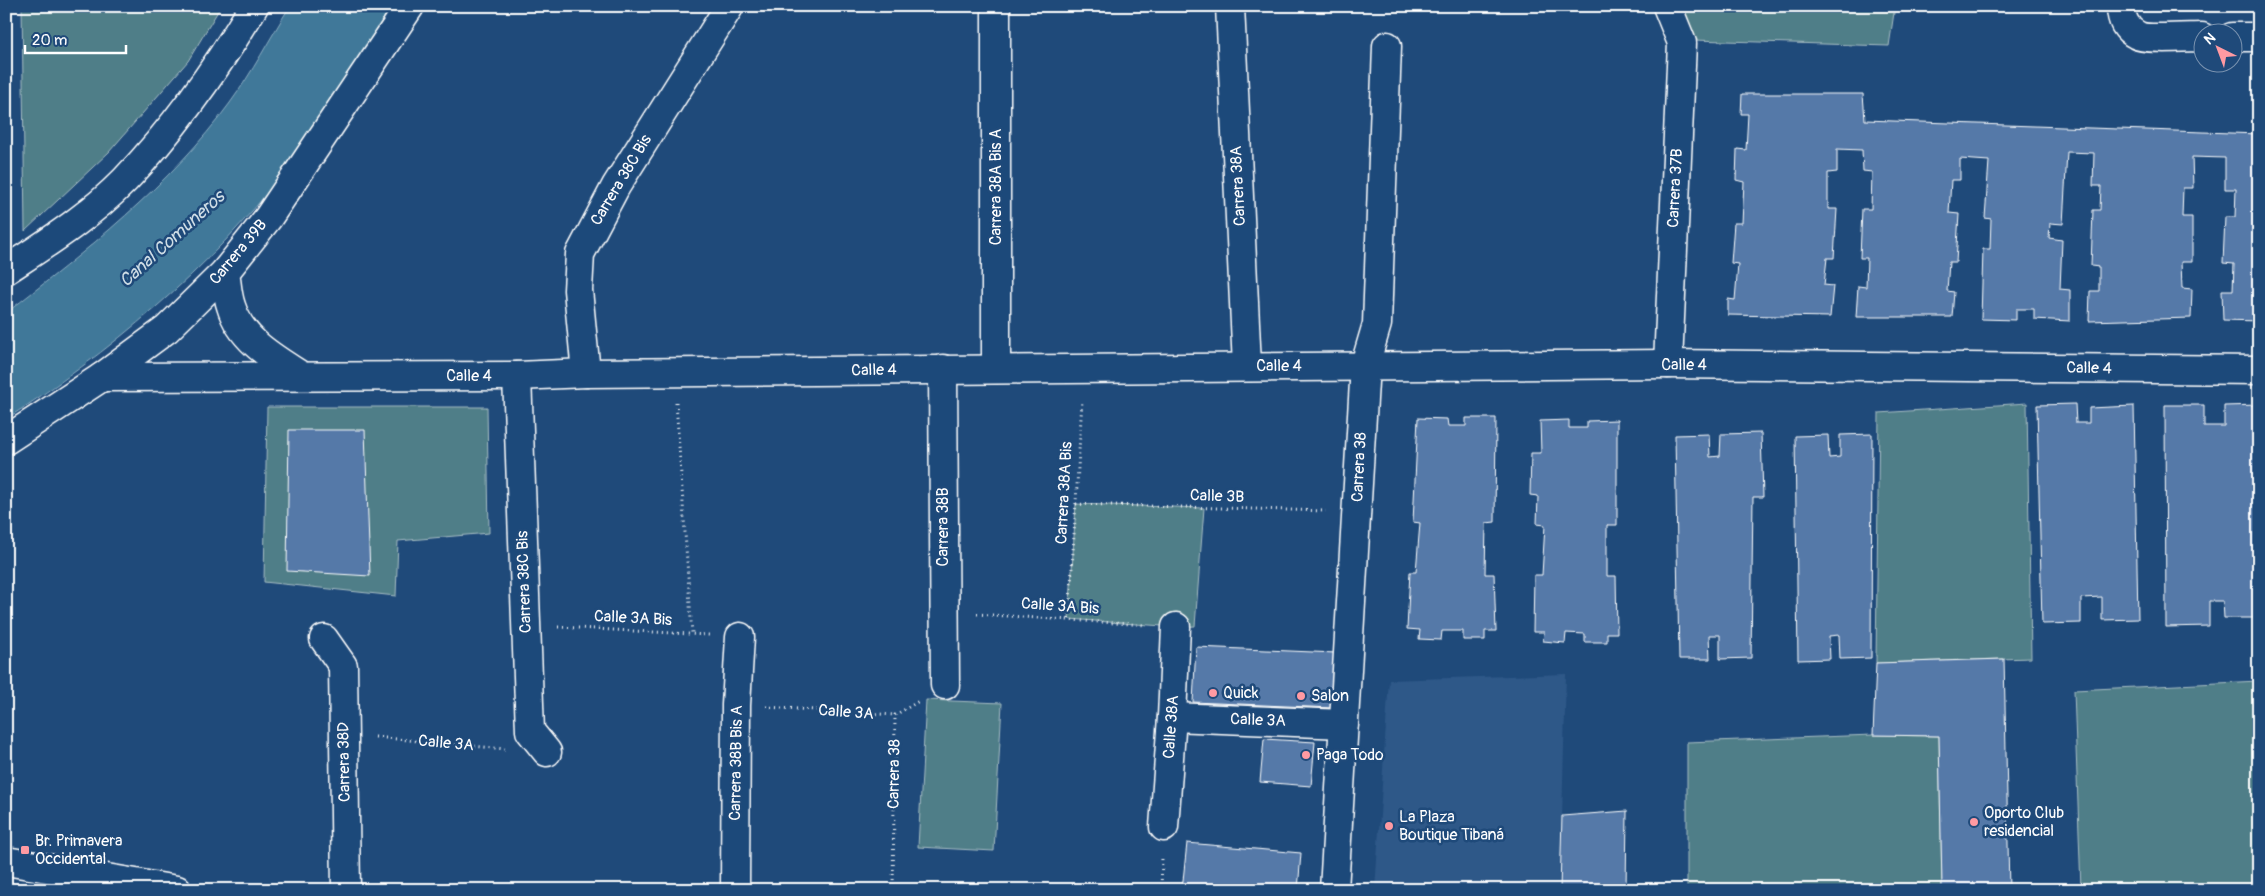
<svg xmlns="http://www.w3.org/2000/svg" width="2265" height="896" font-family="Pangolin,sans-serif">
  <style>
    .built { fill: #2f5888 }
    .green { fill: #507e88; stroke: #a8bec4 }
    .water { fill: #3f7899; stroke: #8caec2 }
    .building { fill: #5479a8; stroke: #fff }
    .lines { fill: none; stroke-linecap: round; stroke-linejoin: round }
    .minor-casing { stroke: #fff; stroke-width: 31 }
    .major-casing { stroke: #fff; stroke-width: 31 }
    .path { stroke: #fff; stroke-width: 3; stroke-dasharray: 1 4; stroke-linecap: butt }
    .minor { stroke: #1f4a7a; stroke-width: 28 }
    .major { stroke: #1f4a7a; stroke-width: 28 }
    .poi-dot { fill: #ff9aa2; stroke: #1f4a7a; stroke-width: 2 }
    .labels { text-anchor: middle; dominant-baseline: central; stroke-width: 5; stroke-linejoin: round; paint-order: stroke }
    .street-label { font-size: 16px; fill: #fff; stroke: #1f4a7a }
    .poi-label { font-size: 16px; fill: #fff; stroke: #1f4a7a; text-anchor: start }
    .water-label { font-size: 18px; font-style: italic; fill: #cfdde6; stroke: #1f4a7a }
  </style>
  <rect width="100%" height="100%" fill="#1f4a7a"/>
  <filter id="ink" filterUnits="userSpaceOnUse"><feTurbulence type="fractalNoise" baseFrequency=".02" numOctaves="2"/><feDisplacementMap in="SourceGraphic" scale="10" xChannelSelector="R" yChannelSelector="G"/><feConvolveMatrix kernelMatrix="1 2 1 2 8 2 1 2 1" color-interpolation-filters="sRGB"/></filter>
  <g filter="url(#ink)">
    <polygon class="built" points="1566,674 1560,890 1375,890 1389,680"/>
    <g class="green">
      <polygon points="22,6 221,6 188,61 109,152 25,231"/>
      <polygon points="1684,6 1895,6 1889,46 1693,40"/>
      <polygon points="2027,403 2031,658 1876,663 1879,413"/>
      <polygon points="267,407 487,407 489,533 398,541 396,596 264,582"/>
      <polygon points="1076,504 1204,508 1195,626 1176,627 1069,619"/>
      <polygon points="2259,681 2259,890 2081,890 2074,690"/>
      <polygon points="926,700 1002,703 994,851 918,847"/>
      <polygon points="1873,735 1939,736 1942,887 1829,890 1687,890 1687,742"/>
    </g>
    <path class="water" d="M290,6h101c-35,55 -68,113 -107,165 -71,96 -178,184 -278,248v-106c78,-60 166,-130 224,-210 22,-30 40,-65 60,-97z"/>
    <g class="building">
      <polygon points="1742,94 1863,94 1865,120 2259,134 2259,321 2223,320 2222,290 2233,290 2234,264 2223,263 2225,217 2235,217 2236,189 2225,189 2225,158 2192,157 2193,188 2183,188 2182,217 2192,217 2192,262 2181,262 2182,288 2192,289 2191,318 2089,321 2090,291 2099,291 2099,267 2091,266 2093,210 2100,210 2101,186 2093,186 2094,153 2067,152 2063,224 2050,223 2049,238 2062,240 2060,289 2070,290 2070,321 2034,319 2034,309 2016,309 2016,320 1981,319 1983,249 1990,249 1991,219 1985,218 1989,161 1960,159 1960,180 1951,180 1949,213 1959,214 1956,262 1949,262 1947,291 1954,292 1952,317 1856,317 1858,286 1866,287 1867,258 1860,258 1862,209 1871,209 1872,172 1863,171 1862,150 1837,149 1837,172 1828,173 1828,209 1837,209 1834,258 1827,258 1824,285 1833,286 1830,317 1728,315 1728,299 1735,300 1738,264 1731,263 1734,223 1742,223 1744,182 1736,180 1737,149 1746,150 1748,114 1741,114"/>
      <polygon points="2075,404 2076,423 2089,423 2089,408 2134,406 2138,619 2102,620 2102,597 2081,598 2081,623 2042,624 2037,405"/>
      <polygon points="2165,405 2204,405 2204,426 2224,426 2224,406 2259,405 2259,618 2224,618 2223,601 2209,601 2209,626 2166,627"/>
      <polygon points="1418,418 1447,419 1448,426 1466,426 1466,418 1496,418 1495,522 1486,523 1485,574 1494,574 1496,631 1485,631 1485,640 1463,640 1463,631 1442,631 1441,640 1419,639 1420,630 1407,629 1410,572 1416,572 1420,523 1413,522"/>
      <polygon points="1569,420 1569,428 1587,428 1587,421 1617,420 1617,525 1607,525 1607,576 1616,576 1617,633 1607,633 1607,642 1585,642 1585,634 1566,633 1565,643 1543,641 1544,632 1533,632 1534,575 1542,575 1545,525 1537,524 1538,496 1530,495 1531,453 1541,453 1540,421"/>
      <polygon points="289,430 365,430 370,576 287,571"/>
      <polygon points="1761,433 1763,497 1753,497 1751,658 1720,659 1720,635 1709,635 1710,659 1679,659 1675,435 1709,434 1710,457 1720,456 1721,434"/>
      <polygon points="1872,434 1871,658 1840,659 1839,635 1829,636 1830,659 1798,660 1795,436 1828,435 1829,458 1840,457 1840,435"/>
      <polygon points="1196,647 1336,653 1333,708 1193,702"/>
      <polygon points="2004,659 2009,890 1829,890 1942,887 1939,736 1873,735 1876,663"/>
      <polygon points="1264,739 1315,742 1311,786 1260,782"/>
      <polygon points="1627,811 1626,890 1560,890 1562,816"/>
      <polygon points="1187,843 1301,853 1298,890 1182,890"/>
    </g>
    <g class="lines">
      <g class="minor-casing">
        <g id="minor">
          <polyline points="1230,6 1247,366"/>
          <polyline points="1667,6 1682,43 1668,364"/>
          <path d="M2121,6c0,12 4,23 16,29 8,5 53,2 65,2"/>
          <polyline points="2232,37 2259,37"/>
          <path d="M6,270c41,-27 84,-54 119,-90 50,-52 92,-112 129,-174"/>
          <path d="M225,272c2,11 2,23 6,34 10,34 41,51 69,69"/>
          <polyline points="943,369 945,685"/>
          <polyline points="996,369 996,6"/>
          <polyline points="586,373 578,290 580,254 616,186 729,7"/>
          <polyline points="517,376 530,731 547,752"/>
          <polyline points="102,377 517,376 586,373 1668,364 2259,370"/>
          <polyline points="6,440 102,377 167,329 225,272 268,218 410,6"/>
          <polyline points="324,639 343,666 346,890"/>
          <polyline points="1172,717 1344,724"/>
          <polyline points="1164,827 1172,717 1176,627"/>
          <polyline points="735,890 736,705 740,637"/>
          <polyline points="1334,890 1365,365 1377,324 1387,46"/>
        </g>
      </g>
      <g class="major-casing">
        <polyline id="major" points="6,861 177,890"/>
      </g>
      <g class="path">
        <polyline points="676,402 692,634"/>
        <polyline points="1076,504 1326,511"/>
        <polyline points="977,614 1145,625"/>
        <polyline points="1069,619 1082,401"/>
        <polyline points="558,627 709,635"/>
        <polyline points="766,707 895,715"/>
        <polyline points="375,737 505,749"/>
        <polyline points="893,890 895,715 919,701"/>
        <polyline points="1161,890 1162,858"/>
      </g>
      <use href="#minor" class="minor"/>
      <use href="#major" class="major"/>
    </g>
  </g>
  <g class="poi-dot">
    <circle cx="1213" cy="693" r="5"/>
    <circle cx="1301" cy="696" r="5"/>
    <circle cx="1306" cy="755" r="5"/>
    <circle cx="1974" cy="822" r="5"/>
    <circle cx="1389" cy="826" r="5"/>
    <rect x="20" y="845" width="10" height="10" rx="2.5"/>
  </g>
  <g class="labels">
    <g class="street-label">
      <text transform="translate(621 180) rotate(-59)">Carrera 38C Bis</text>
      <text transform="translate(1238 186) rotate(-93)">Carrera 38A</text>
      <text transform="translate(996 187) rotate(-90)">Carrera 38A Bis A</text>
      <text transform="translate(1675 188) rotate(-87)">Carrera 37B</text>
      <text transform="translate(238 252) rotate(-50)">Carrera 39B</text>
      <text x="1684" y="365">Calle 4</text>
      <text x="1279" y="366">Calle 4</text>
      <text transform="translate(2089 368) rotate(1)">Calle 4</text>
      <text transform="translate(874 370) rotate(-1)">Calle 4</text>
      <text x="469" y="376">Calle 4</text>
      <text transform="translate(1359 467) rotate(-87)">Carrera 38</text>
      <text transform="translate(1064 493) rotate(-87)">Carrera 38A Bis</text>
      <text transform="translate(1217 496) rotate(2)">Calle 3B</text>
      <text transform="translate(943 527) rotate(-90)">Carrera 38B</text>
      <text transform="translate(524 582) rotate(-92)">Carrera 38C Bis</text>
      <text transform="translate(1060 606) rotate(4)">Calle 3A Bis</text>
      <text transform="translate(633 618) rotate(3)">Calle 3A Bis</text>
      <text transform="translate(846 712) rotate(4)">Calle 3A</text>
      <text transform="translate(1258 720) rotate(2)">Calle 3A</text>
      <text transform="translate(1171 727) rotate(-86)">Calle 38A</text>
      <text transform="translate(446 743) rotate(5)">Calle 3A</text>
      <text transform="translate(344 762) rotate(-91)">Carrera 38D</text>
      <text transform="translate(736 763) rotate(-89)">Carrera 38B Bis A</text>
      <text transform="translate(894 774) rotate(-89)">Carrera 38</text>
    </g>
    <g class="poi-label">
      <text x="1223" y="693">Quick</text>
      <text x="1311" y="696">Salon</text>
      <text x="1316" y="755">Paga Todo</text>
      <text x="1984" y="813">Oporto Club<tspan x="1984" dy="18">residencial</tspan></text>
      <text x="1399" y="817">La Plaza<tspan x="1399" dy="18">Boutique Tibaná</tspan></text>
      <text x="35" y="841">Br. Primavera<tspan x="35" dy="18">Occidental</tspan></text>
    </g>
    <g class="water-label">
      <text transform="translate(172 239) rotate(-42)">Canal Comuneros</text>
    </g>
  </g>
  <rect width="2265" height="896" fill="none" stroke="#1f4a7a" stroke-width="25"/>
  <rect x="12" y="12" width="2240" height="871" fill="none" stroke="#fff" stroke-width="2" filter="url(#ink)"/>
  <g transform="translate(2218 48) rotate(318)"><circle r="24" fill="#1f4a7a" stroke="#7992af"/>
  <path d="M0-4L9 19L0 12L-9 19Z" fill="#ff9aa2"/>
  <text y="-8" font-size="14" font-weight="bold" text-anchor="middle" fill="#ffffff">N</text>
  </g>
  <path d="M25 45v8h101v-8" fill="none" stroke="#ffffff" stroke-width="2.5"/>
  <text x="32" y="45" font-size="15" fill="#ffffff" stroke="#1f4a7a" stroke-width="4" paint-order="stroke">20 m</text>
</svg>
